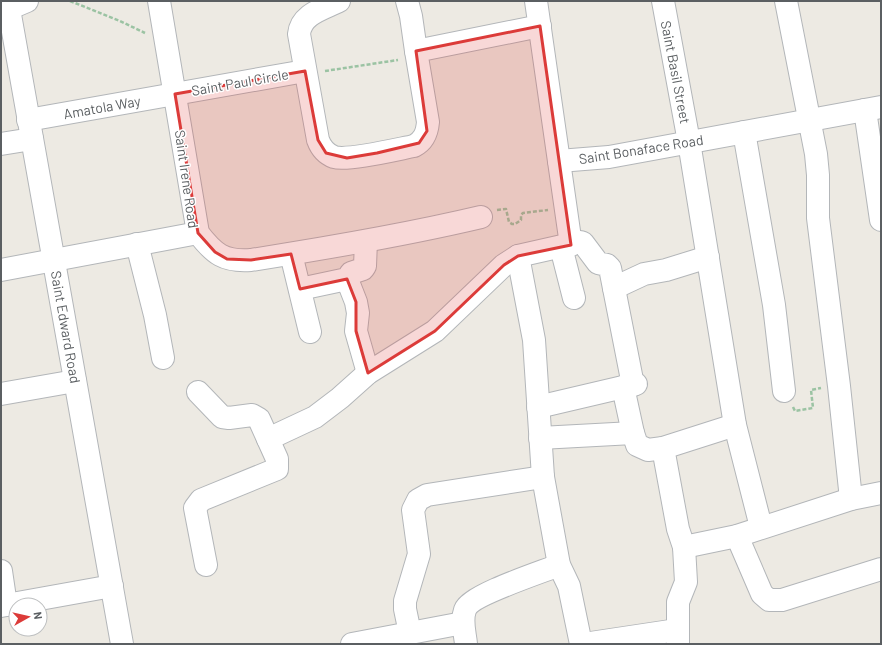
<svg xmlns="http://www.w3.org/2000/svg" width="882" height="645" font-family="Barlow,sans-serif">
  <style>
    .lines { fill: none; stroke-linecap: round; stroke-linejoin: round }
    .minor-casing { stroke: #b3b6b9; stroke-width: 24 }
    .path { stroke: #9bc3a3; stroke-width: 2.5; stroke-dasharray: 4 2; stroke-linecap: butt }
    .minor { stroke: #fff; stroke-width: 22 }
    .marked { fill: #dc3b39; fill-opacity: 0.2; stroke: #dc3b39; stroke-width: 3; stroke-linejoin: round }
    .labels { text-anchor: middle; dominant-baseline: central; stroke-width: 3; stroke-linejoin: round; paint-order: stroke }
    .street-label { font-size: 14px; fill: #5b5f62; stroke: #fff }
  </style>
  <rect width="100%" height="100%" fill="#edeae3"/>
  <g class="lines">
    <g class="minor-casing">
      <g id="minor">
        <path d="M159,1l39,232c16,21 26,29 53,27 77,-12 154,-25 230,-43"/>
        <path d="M339,1c-16,8 -38,13 -40,33l19,106c3,8 8,14 16,17 14,4 64,-8 80,-11 10,-5 13,-13 14,-24l-12,-71 124,-25"/>
        <polyline points="407,1 411,16 416,51"/>
        <polyline points="536,1 571,245"/>
        <polyline points="663,1 689,142 735,425 761,527"/>
        <polyline points="786,1 816,154 818,175 818,218 839,386 851,499"/>
        <polyline points="9,9 122,644"/>
        <polyline points="1,12 27,1"/>
        <polyline points="865,110 881,220"/>
        <polyline points="28,120 305,71"/>
        <polyline points="744,132 774,305 784,391"/>
        <polyline points="1,144 32,139"/>
        <polyline points="559,161 609,157 881,107"/>
        <polyline points="137,244 155,315 163,358"/>
        <polyline points="561,247 574,298"/>
        <polyline points="291,254 310,332"/>
        <polyline points="518,256 534,340 543,477 559,565 569,586 581,644"/>
        <polyline points="1,270 198,233"/>
        <polyline points="347,279 356,302 358,313 356,331 368,373"/>
        <polyline points="614,288 644,274 666,270 708,257"/>
        <polyline points="300,289 347,279 351,273 363,269 365,266 366,241"/>
        <polyline points="623,387 633,433 637,445 648,450 663,448 735,425"/>
        <polyline points="198,392 222,417 229,418 252,415 259,419 277,459 277,469 201,500 195,508 206,565"/>
        <polyline points="1,394 75,381"/>
        <polyline points="538,407 636,384"/>
        <polyline points="540,438 633,433"/>
        <polyline points="268,439 315,417 340,398 368,373 435,331 504,265 518,256 580,242 583,243 598,263 607,265 610,268 633,385"/>
        <polyline points="663,448 678,529 684,547 686,582 678,602 678,644"/>
        <polyline points="737,536 762,594 769,600 782,600 881,569"/>
        <polyline points="684,547 737,536 851,499 881,493"/>
        <polyline points="1,571 6,605"/>
        <polyline points="1,606 112,586"/>
        <polyline points="410,633 405,609 405,601 419,554 413,510 418,500 427,495 543,477"/>
        <polyline points="352,644 463,623"/>
        <path d="M466,644c-1,-11 -5,-23 -1,-34 5,-15 77,-38 94,-45"/>
        <polyline points="584,644 677,630"/>
      </g>
    </g>
    <g class="path">
      <polyline points="70,1 120,21 145,33"/>
      <polyline points="325,71 398,60"/>
      <polyline points="497,210 506,209 509,222 512,224 515,224 521,220 521,215 523,213 548,210"/>
      <polyline points="793,407 795,411 813,408 811,390 821,388"/>
    </g>
    <use href="#minor" class="minor"/>
  </g>
  <path class="marked" d="M540,26l31,219 -53,11 -14,9 -69,66 -67,42 -12,-42v-29l-9,-23 -47,10 -9,-35 -40,6 -24,-1 -12,-7 -17,-19 -23,-139 130,-23 13,69 8,13 21,5 30,-5 42,-10 8,-12 -11,-80z"/>
  <g class="labels">
    <g class="street-label">
      <text transform="translate(676 72) rotate(79)">Saint Basil Street</text>
      <text transform="translate(240 82) rotate(-10)">Saint Paul Circle</text>
      <text transform="translate(102 107) rotate(-10)">Amatola Way</text>
      <text transform="translate(641 149) rotate(-9)">Saint Bonaface Road</text>
      <text transform="translate(187 179) rotate(82)">Saint Irene Road</text>
      <text transform="translate(66 327) rotate(80)">Saint Edward Road</text>
    </g>
  </g>
  <rect width="882" height="645" fill="none" stroke="#5b5f62" stroke-width="4"/>
  <g transform="translate(28 617) rotate(82)"><circle r="19" fill="#ffffff" stroke="#bdbfc0"/>
  <path d="M0-3L7 15L0 10L-7 15Z" fill="#dc3b39"/>
  <text y="-6" font-size="11" font-weight="bold" text-anchor="middle" fill="#5b5f62">N</text>
  </g>
</svg>
